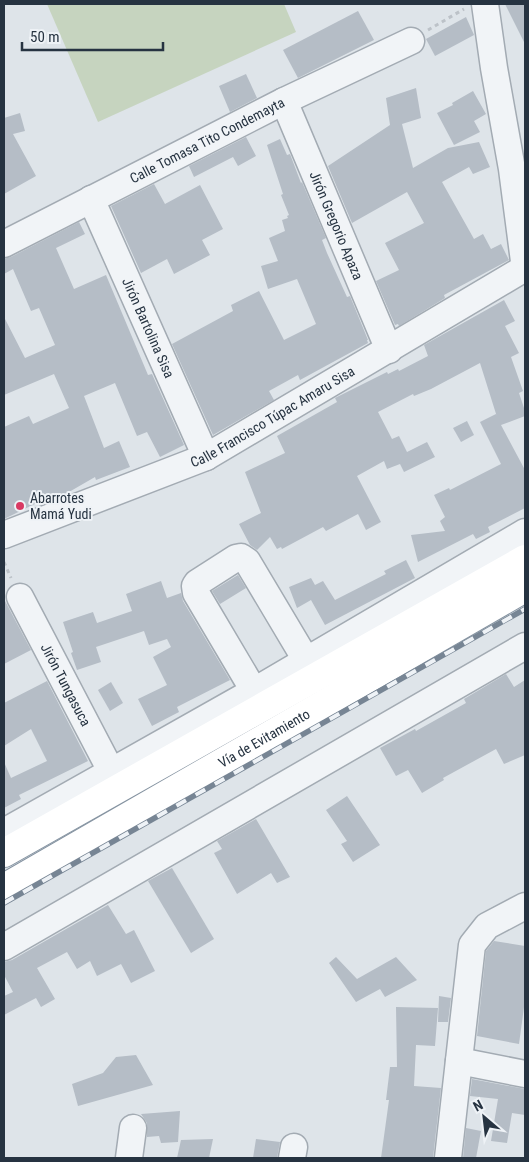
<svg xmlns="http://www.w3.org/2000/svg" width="529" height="1162" font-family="'Roboto Condensed',sans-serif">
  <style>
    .green { fill: #c6d4bf }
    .building { fill: #b5bdc6 }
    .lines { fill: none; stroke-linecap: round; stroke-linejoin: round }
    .minor-casing { stroke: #a3abb3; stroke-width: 29 }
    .highway-casing { stroke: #8593a1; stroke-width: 30 }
    .path { stroke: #bcc2c8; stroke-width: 3; stroke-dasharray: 4 4; stroke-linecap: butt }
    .minor { stroke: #f1f4f7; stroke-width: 26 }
    .highway { stroke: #fff; stroke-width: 28 }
    .rail-casing { stroke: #778594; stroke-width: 5.5 }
    .rail { stroke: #eef2f6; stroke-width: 4; stroke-dasharray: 11; stroke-linecap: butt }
    .poi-dot { fill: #d83962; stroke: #eef2f6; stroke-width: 2 }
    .labels { text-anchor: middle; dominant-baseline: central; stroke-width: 4; stroke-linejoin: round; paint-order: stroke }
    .street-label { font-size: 14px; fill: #263341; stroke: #eef2f6 }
    .poi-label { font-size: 14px; fill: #263341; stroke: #eef2f6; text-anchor: start }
  </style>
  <rect width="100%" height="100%" fill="#dee4e9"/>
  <polygon class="green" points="47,4 284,4 296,32 98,122"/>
  <g class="building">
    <polygon points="505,4 525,4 525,44"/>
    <polygon points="358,11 374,40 298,78 283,50"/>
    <polygon points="466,17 474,35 435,56 426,39"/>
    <polygon points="246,74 257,98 230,112 219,86"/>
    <polygon points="416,88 421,118 402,124 413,168 448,148 479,142 490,167 473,174 469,167 442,182 474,239 483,234 491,249 501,244 509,260 444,295 445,298 399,326 398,324 395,325 376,281 399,270 385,243 424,223 407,192 352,223 328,166 390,125 386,98"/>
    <polygon points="473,91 486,114 474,121 480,132 454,145 437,113 453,105 452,103"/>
    <polygon points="20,113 25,131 13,134 36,176 4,194 4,118"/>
    <polygon points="246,137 256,156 238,166 233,157 194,177 189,166"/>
    <polygon points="280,139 287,155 290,154 301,183 302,182 326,238 322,240 327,253 347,297 350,296 368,340 367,340 368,343 300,380 298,375 269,391 274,400 213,435 172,344 233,311 231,305 259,291 284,340 316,324 297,279 268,289 261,266 278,261 269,238 285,231 282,220 288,218 287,216 289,215 281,195 283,194 267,145"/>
    <polygon points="154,184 165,204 200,185 223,229 202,240 210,255 174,274 167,259 141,273 111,206"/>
    <polygon points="79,222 85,234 56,248 74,289 106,275 148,375 152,374 184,445 160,457 147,432 137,436 115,383 84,396 104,448 119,441 130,467 96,480 95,477 69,492 46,502 45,499 4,519 4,427 29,416 33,424 69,408 54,374 4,395 4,317 25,358 55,345 39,308 31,311 13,269 4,274 4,259 11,257"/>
    <polygon points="504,300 515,321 505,326 519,353 511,357 523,391 519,393 525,411 525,416 501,425 525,470 525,508 488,527 490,532 476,539 473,534 418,562 411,535 445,531 440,521 445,517 434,495 449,488 450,490 501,464 480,422 496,414 497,417 480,363 431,389 414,396 413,394 378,412 392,439 399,436 407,452 427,442 435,457 404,472 400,464 387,469 384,461 357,476 381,522 366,530 358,514 326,531 323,527 282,549 281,547 277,549 270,537 257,550 250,545 239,524 261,513 245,472 285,453 277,436 337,402 335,398 387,372 388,374 398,369 399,371 428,356 424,345"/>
    <polygon points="467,421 474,435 461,442 453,428"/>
    <polygon points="406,560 415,578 325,625 311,600 297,608 289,587 311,578 315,585 323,581 335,600 386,574 384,571"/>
    <polygon points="238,575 246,588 220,604 212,591"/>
    <polygon points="161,581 167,598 181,593 183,601 230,680 177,707 179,712 152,726 138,699 167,685 153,657 171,647 167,639 149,645 144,631 96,647 101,662 77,670 71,653 73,652 63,622 93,612 97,623 132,611 126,594"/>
    <polygon points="4,599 31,650 4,664"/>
    <polygon points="506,674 514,687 525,680 525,755 504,764 496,749 443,778 444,780 422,793 408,770 396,776 380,748 415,729 416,731 466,703 464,699"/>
    <polygon points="47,681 88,761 19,795 21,799 4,808 4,762 11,778 47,761 31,729 4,746 4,703"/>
    <polygon points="111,682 123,703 110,711 98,690"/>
    <polygon points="347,796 380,845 353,862 341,844 347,841 326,810"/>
    <polygon points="256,819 290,877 277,883 271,873 237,894 214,853 222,849 217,841"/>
    <polygon points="172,868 214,939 191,953 148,881"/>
    <polygon points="108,905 126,934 134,930 155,971 131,983 121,964 97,976 90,961 77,969 67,952 37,968 55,999 41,1007 36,998 4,1015 4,996 13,992 4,975 4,962 12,960"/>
    <polygon points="494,941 525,946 525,1000 519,1044 477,1036 486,951"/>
    <polygon points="336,957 357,979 396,957 417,980 385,997 380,989 356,1002 329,963"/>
    <polygon points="439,996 451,998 448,1022 438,1022"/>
    <polygon points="396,1007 438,1008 435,1046 416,1045 414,1086 441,1088 433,1158 381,1158 389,1100 386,1100 390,1067 397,1067"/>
    <polygon points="136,1055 153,1085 78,1106 72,1084 103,1073 116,1057"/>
    <polygon points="472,1079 525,1089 525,1115 512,1113 507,1143 491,1141 498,1099 470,1096"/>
    <polygon points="180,1111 178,1142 161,1143 159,1136 147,1137 147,1123 141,1114"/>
    <polygon points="466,1128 481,1131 476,1158 463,1158"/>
    <polygon points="213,1139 209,1158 177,1158 181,1140"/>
    <polygon points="256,1139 280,1142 277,1158 253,1158"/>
  </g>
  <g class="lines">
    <g class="minor-casing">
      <g id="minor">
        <polyline points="485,4 494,68 512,169 525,269"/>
        <path id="s1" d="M284,101l105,249"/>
        <path id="s2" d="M91,199l115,258"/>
        <path id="s3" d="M4,244l280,-143 127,-60"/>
        <path id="s4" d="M4,535l202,-78 319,-189"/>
        <path id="s5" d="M20,597l91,174"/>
        <polyline points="254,691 196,593 195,586 197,583 236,558 241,557 247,561 306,660"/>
        <polyline points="4,832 254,691 525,532"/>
        <polyline points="4,947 525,646"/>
        <polyline points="459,1061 525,1074"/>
        <polyline points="129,1158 133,1128"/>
        <polyline points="292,1158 294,1147"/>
        <polyline points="448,1158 472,945 487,926 525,906"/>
      </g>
    </g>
    <g class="highway-casing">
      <g id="highway">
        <polyline points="4,853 525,559"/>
        <path id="s6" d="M4,888l521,-300"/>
      </g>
    </g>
    <g class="path">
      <polyline points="428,30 464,9"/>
      <polyline points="4,562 11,578"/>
    </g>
    <use href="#minor" class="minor"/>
    <use href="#highway" class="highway"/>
    <g class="rail-casing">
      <polyline id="rail" points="4,903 525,609"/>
    </g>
    <use href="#rail" class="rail"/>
  </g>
  <circle class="poi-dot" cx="20" cy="506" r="5"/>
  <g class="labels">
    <g class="street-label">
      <text stroke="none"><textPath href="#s3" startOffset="228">Calle Tomasa Tito Condemayta</textPath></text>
      <text stroke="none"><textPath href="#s1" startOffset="135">Jirón Gregorio Apaza</textPath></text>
      <text stroke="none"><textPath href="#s2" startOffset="141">Jirón Bartolina Sisa</textPath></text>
      <text stroke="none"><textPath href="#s4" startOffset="294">Calle Francisco Túpac Amaru Sisa</textPath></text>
      <text stroke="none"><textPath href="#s5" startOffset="99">Jirón Tungasuca</textPath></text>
      <text stroke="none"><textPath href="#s6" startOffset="300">Vía de Evitamiento</textPath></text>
    </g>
    <g class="poi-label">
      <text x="30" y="498">Abarrotes<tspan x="30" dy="16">Mamá Yudi</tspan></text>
    </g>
  </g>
  <rect width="529" height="1162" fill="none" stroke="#263341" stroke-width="10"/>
  <g transform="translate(484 1117) rotate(332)" stroke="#eef2f6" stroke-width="4" paint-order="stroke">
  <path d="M0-4L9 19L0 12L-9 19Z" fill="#263341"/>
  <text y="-8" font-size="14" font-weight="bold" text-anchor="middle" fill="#263341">N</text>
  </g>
  <path d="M22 42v8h141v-8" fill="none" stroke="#263341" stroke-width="2.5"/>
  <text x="30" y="42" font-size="15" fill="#263341" stroke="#eef2f6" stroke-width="4" paint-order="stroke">50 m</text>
</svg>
